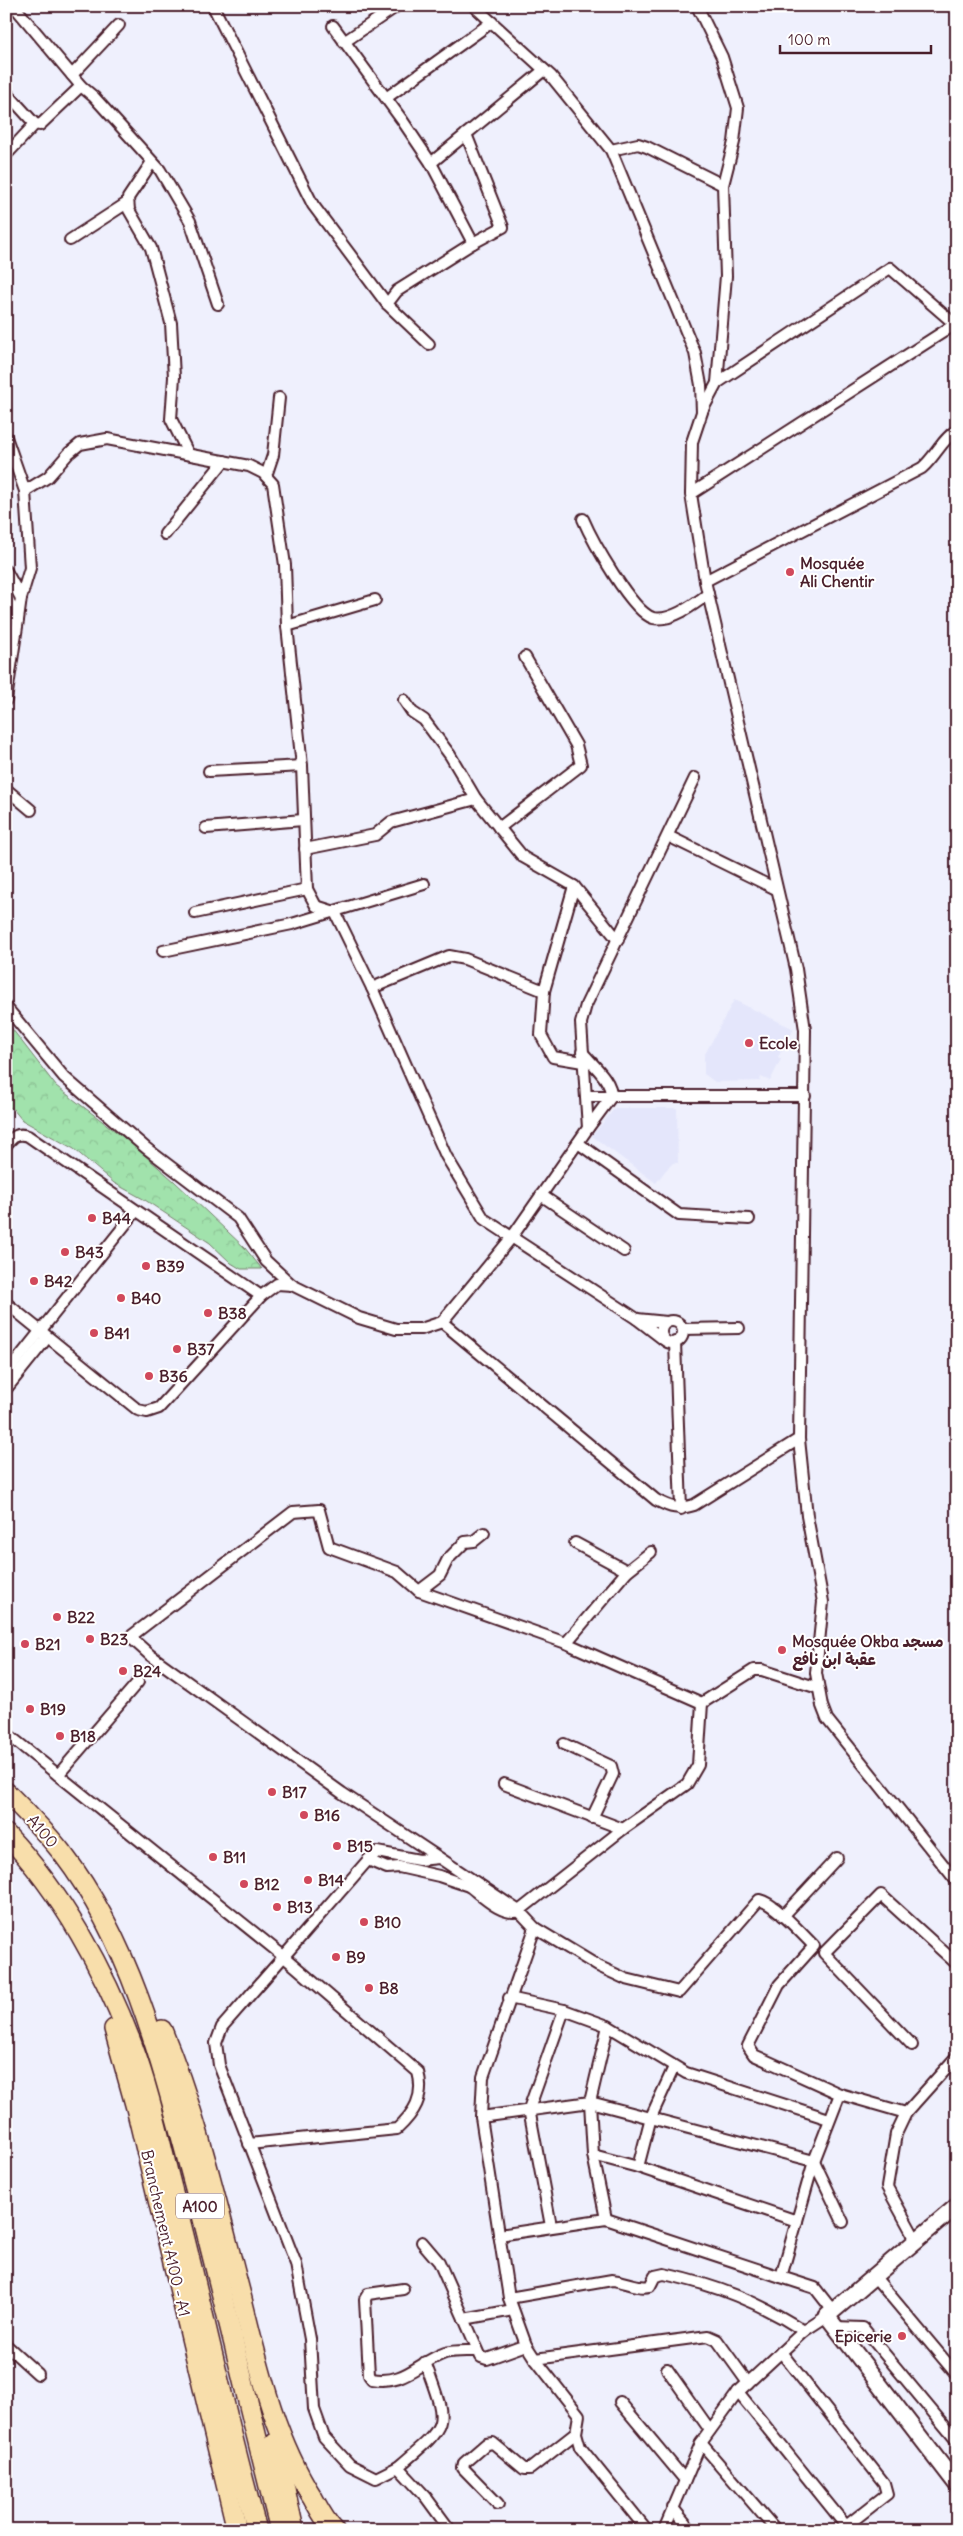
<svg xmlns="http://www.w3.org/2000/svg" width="963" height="2536" font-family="Delius,'Playpen Sans Arabic',sans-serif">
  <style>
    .built { fill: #e4e6fb }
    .forest { fill: url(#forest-crowns); stroke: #76806c }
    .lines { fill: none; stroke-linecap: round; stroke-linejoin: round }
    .street-casing { stroke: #4a1f2b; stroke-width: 14 }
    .secondary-casing { stroke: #4a1f2b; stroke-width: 19 }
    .highway-casing { stroke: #4a1f2b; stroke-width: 22 }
    .street { stroke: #fff; stroke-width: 10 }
    .secondary { stroke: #fff; stroke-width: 15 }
    .highway { stroke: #f8deab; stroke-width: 19 }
    .poi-dot { fill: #d1495b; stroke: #fff; stroke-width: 2 }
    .labels { text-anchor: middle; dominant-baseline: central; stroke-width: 4; stroke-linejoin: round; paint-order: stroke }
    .shield { fill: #fff; stroke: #80626b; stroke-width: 1 }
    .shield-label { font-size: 15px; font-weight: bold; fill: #4a1f2b }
    .poi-label { font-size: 16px; font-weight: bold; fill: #4a1f2b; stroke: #fff; text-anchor: start }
    .street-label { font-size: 16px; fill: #4a1f2b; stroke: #fff }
  </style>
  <defs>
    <pattern id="forest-crowns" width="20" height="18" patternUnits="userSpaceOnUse" patternTransform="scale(1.25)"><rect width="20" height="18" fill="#a1e2ac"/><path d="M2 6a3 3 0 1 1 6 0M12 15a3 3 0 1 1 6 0" fill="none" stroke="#8cc194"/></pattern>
  </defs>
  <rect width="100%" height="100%" fill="#eff0fd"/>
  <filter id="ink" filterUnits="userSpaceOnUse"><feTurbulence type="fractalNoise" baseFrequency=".02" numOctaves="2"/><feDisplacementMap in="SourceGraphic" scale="10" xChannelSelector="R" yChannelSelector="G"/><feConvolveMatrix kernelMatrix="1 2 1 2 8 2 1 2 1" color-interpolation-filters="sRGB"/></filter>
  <g filter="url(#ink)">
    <g class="built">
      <polygon points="734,1000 794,1029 778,1057 781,1059 770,1081 761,1077 760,1081 715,1082 704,1074 704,1056"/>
      <polygon points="615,1108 677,1108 678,1163 673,1163 665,1171 656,1183 592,1136"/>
    </g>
    <polygon class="forest" points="6,1021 56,1086 127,1140 174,1181 245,1248 262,1269 241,1269 231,1263 210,1243 145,1200 114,1183 74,1149 22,1120 13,1109 6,1105"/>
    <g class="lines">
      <g class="street-casing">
        <g id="street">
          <polyline points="14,6 81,86 94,97 160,170 190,221 218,304"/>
          <polyline points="213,6 313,205 387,304"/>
          <polyline points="474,6 551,76 611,150 695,353 701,385 702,412 692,442 691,494 705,581 796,969 805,1030 799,1439 807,1516 823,1602 816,1673 822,1706 827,1719 957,1882"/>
          <polyline points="697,6 722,57 738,108 734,142 723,185"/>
          <polyline points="333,26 402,120 431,163 473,243"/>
          <polyline points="344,42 397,6"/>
          <polyline points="72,75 119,25"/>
          <polyline points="6,92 35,124 40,125 81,86"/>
          <polyline points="386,98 492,22"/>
          <polyline points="611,150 638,144 647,147 723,185 726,276 717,383"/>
          <polyline points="6,155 35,124"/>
          <polyline points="152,162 128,198 129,210 151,248 171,323 174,377 171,419 188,453"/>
          <polyline points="431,163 544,70"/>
          <polyline points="70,240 127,203"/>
          <polyline points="429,344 387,304 397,291 473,243 503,227 466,134"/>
          <polyline points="702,411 717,383 890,268 957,326"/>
          <polyline points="6,437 25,491 48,477 69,453 80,444 107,439 249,466 263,473 273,484 285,565 287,626 302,766 307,889 316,906 335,912 372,988 446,1156 484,1219 637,1319"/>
          <polyline points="266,476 273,455 279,398"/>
          <polyline points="691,494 954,325"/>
          <path d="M583,519c9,21 49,93 70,99 18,4 42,-14 55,-24"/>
          <polyline points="165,534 224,461"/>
          <polyline points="6,571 21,598"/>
          <path d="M705,581l217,-113c14,-12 20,-29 35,-38"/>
          <polyline points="6,595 18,620 6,700"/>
          <polyline points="18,620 21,598 30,568 25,491"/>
          <polyline points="287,626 375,600"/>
          <polyline points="404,700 412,712 424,720 450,755 476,799 523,857 574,886 618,940"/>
          <polyline points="209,771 302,766"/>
          <polyline points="6,789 31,810"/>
          <polyline points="206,828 303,820"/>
          <polyline points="499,828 581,765 576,745 525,657"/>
          <polyline points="668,836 776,889"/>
          <polyline points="305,849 375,835 391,822 476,799"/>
          <polyline points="574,886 544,991 541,1035 553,1057 583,1062"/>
          <polyline points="195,913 307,889"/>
          <polyline points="163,951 292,924 424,884"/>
          <polyline points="372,988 449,956 465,959 544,991"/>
          <polyline points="6,1007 64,1077 146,1148 238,1218 266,1261 292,1285"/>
          <path d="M582,1052c9,11 31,29 29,45l-23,31"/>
          <polyline points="586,1096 805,1096"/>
          <polyline points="578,1143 679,1215 749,1219"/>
          <path d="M6,1145c7,-8 11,-13 22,-9l233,160"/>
          <polyline points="541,1195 624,1251"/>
          <polyline points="6,1303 138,1410 147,1412 159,1408 261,1296 277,1284 292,1285 359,1318 396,1329 421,1329 442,1322 512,1237 588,1128 581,1023 586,1005 695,778"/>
          <circle cx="672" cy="1332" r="11"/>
          <path d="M442,1322l214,178c15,8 22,10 38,5l105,-66"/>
          <polyline points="683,1329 739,1328"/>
          <polyline points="663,1339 637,1319 667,1322"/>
          <polyline points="675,1342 681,1509"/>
          <polyline points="6,1374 136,1211"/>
          <polyline points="6,1389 47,1338"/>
          <polyline points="575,1543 627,1571"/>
          <polyline points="419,1591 440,1575 448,1559 465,1542 474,1541 484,1533"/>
          <polyline points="566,1643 627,1571 651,1552"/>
          <polyline points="702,1703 754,1670 762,1670 818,1688"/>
          <path d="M6,1733l276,222 136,117c7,25 -4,41 -21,57l-148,15"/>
          <polyline points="564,1744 611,1766 613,1774 592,1818"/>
          <polyline points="58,1775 138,1682"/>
          <polyline points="504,1784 623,1829"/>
          <polyline points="439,1858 419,1860 377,1852 368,1860 222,2027 216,2043 219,2065 296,2264 310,2339 314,2409 324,2437 350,2465 376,2478 398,2467 425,2496 450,2530"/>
          <polyline points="368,1860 387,1868 399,1867 439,1876 469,1886 475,1885"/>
          <path d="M469,1886c13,10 34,31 50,25l104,-82 64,-45 11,-19 4,-62"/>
          <polyline points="783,1916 837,1858"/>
          <path d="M535,1928l-52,149 -2,40 28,181 103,-18c13,1 25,9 38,6l5,-10 9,-2c52,11 95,28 140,57"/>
          <polyline points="509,1998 564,2010 608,2026 686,2073 829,2119"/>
          <polyline points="912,2045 824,1953 881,1895 957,1964"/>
          <polyline points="840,2094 906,2113"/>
          <polyline points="481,2117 590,2102 814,2161 843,2222"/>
          <polyline points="593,2155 638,2167 797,2221"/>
          <polyline points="638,2167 651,2117 674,2067"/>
          <polyline points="606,2219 593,2155 590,2102 608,2026"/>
          <polyline points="551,2226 529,2109 564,2010"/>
          <path d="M499,2235l107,-16 175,58 33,-116 26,-67 -86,-39 -6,-9 31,-61 35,-39c-12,-12 -39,-43 -55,-46l-80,92 -53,-13 -28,-13 -63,-38 -16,-17 -177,-118 -192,-138 -20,-18 163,-125 26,-2 10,37 68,25 22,19 147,52 136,60"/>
          <polyline points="916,2240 887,2187 896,2134 906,2113 957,2056"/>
          <polyline points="422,2242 439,2262 481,2357 487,2359 526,2345"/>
          <polyline points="874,2276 957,2375"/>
          <polyline points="781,2277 815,2288 833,2311"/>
          <path d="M403,2289l-35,5 -3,5 4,76 3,4c32,6 45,-16 73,-26 9,-3 22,-2 31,-2"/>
          <polyline points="509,2298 526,2345 535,2359"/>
          <polyline points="464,2319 513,2310"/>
          <polyline points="835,2327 863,2328 957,2441"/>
          <polyline points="6,2345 38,2374"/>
          <polyline points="781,2352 884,2483 887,2494 841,2530"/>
          <polyline points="667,2369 710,2430"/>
          <polyline points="738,2392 846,2526"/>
          <polyline points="620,2402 685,2480"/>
          <polyline points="701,2443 776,2530"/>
          <path d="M398,2467c53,-45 50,-40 27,-105"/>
          <polyline points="498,2504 463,2468 464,2463 486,2444 493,2443 524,2469 530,2469 576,2433"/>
          <polyline points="672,2507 691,2530"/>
          <polyline points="647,2530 580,2447 576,2433 579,2415 535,2359 708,2336 717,2340 748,2383"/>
          <polyline points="664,2530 701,2443 738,2392 804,2331 827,2316"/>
        </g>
      </g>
      <g class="secondary-casing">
        <polyline id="secondary" points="957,2206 827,2316 957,2485"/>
      </g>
      <g class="highway-casing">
        <g id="highway">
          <path d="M6,1792c20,20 40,40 57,62 73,95 102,224 133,338 29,112 55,225 84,338"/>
          <path d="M6,1834c56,59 99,137 127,213 18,48 28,100 41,149 29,111 52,224 83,334"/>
          <polyline points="114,2029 136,2108 237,2530"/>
          <path d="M162,2030c36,86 56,179 80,269 17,69 32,138 71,199 6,11 12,23 21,32"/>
          <polyline points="275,2443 294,2530"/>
        </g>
      </g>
      <use href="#street" class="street"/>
      <use href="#secondary" class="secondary"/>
      <use href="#highway" class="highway"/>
    </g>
  </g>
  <g class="poi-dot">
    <circle cx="790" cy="572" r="5"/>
    <circle cx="749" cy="1043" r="5"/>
    <circle cx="92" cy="1218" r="5"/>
    <circle cx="65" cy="1252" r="5"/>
    <circle cx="146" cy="1266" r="5"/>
    <circle cx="34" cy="1281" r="5"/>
    <circle cx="121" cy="1298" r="5"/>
    <circle cx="208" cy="1313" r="5"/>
    <circle cx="94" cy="1333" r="5"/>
    <circle cx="177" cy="1349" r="5"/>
    <circle cx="149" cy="1376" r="5"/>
    <circle cx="57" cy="1617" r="5"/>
    <circle cx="90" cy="1639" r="5"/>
    <circle cx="25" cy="1644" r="5"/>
    <circle cx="782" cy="1650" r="5"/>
    <circle cx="123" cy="1671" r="5"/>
    <circle cx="30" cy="1709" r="5"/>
    <circle cx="60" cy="1736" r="5"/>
    <circle cx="272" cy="1792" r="5"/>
    <circle cx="304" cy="1815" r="5"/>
    <circle cx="337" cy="1846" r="5"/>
    <circle cx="213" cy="1857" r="5"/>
    <circle cx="308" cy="1880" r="5"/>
    <circle cx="244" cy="1884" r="5"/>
    <circle cx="277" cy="1907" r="5"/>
    <circle cx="364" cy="1922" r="5"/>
    <circle cx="336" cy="1957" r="5"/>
    <circle cx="369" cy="1988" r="5"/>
    <circle cx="902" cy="2336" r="5"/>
  </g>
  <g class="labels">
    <rect class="shield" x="176" y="2193.5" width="48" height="25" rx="4"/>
    <g class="shield-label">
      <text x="200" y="2206">A100</text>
    </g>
    <g class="poi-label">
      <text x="800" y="563">Mosquée<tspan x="800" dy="18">Ali Chentir</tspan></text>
      <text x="759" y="1043">Ecole</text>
      <text x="102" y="1218">B44</text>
      <text x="75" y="1252">B43</text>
      <text x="156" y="1266">B39</text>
      <text x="44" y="1281">B42</text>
      <text x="131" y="1298">B40</text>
      <text x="218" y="1313">B38</text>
      <text x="104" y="1333">B41</text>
      <text x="187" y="1349">B37</text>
      <text x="159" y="1376">B36</text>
      <text x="67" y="1617">B22</text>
      <text x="100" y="1639">B23</text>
      <text x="792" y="1641">Mosquée Okba مسجد<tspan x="792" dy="18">عقبة ابن نافع</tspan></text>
      <text x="35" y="1644">B21</text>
      <text x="133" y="1671">B24</text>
      <text x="40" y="1709">B19</text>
      <text x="70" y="1736">B18</text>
      <text x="282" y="1792">B17</text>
      <text x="314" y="1815">B16</text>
      <text x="347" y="1846">B15</text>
      <text x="223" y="1857">B11</text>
      <text x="318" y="1880">B14</text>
      <text x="254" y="1884">B12</text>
      <text x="287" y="1907">B13</text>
      <text x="374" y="1922">B10</text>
      <text x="346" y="1957">B9</text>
      <text x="379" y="1988">B8</text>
      <text x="892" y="2336" text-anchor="end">Epicerie</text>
    </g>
    <g class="street-label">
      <text transform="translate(43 1831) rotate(49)">A100</text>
      <text transform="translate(166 2233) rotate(77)">Branchement A100 - A1</text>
    </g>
  </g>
  <rect width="963" height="2536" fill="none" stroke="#fff" stroke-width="25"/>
  <rect x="12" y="12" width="938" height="2511" fill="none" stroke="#4a1f2b" stroke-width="2" filter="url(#ink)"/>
  <path d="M780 45v8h151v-8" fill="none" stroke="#4a1f2b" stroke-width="2.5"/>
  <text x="788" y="45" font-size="15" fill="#4a1f2b" stroke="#ffffff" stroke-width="4" paint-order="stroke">100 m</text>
</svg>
